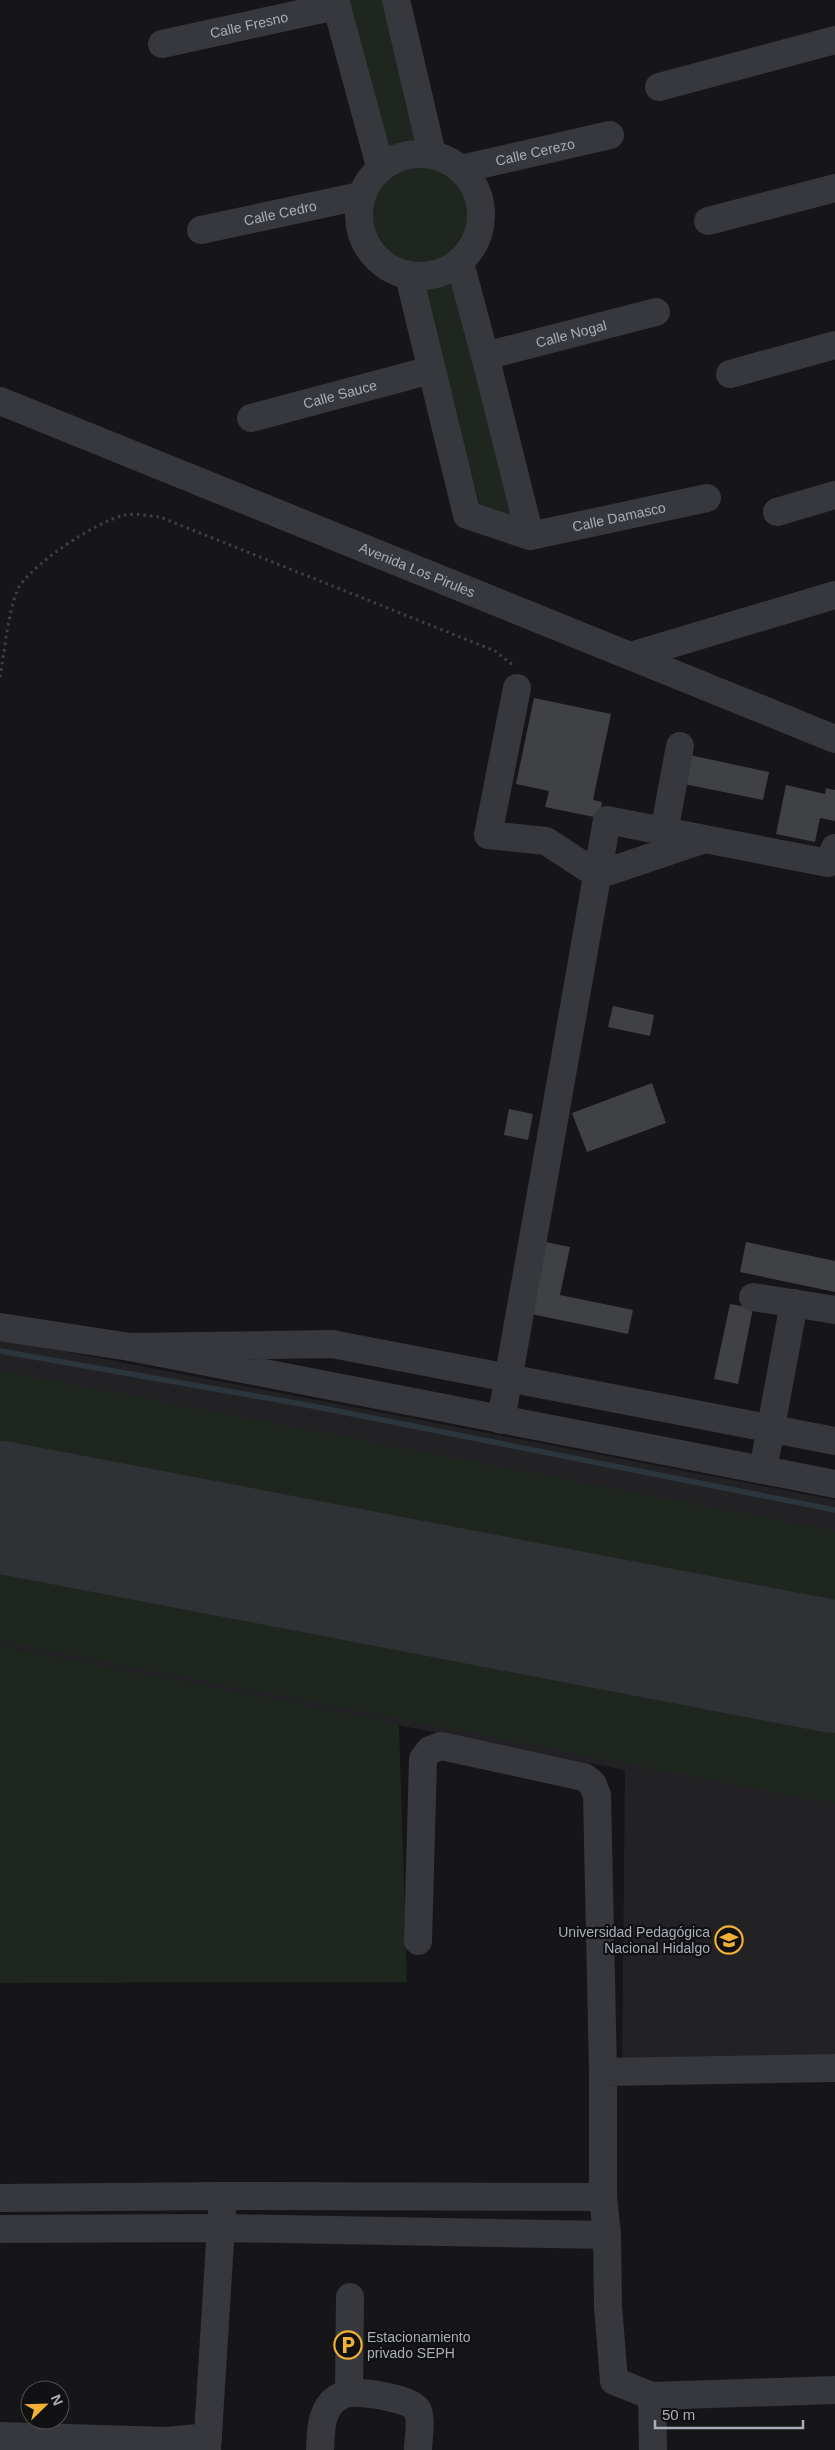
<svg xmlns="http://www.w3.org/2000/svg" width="835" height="2450" font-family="Helvetica,sans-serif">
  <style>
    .built { fill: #222225 }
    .green { fill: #1e261f }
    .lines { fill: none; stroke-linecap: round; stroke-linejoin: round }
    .stream { stroke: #2c353c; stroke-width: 5.5 }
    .runway { stroke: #303135; stroke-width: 132 }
    .building { fill: #404145 }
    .path { stroke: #3d3f44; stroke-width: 3; stroke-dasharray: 2.5 4; stroke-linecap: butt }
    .minor { stroke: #37383d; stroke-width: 28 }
    .labels { text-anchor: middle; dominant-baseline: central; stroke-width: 4.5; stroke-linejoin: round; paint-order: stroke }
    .street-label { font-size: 14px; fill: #a8adb8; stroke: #111113 }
    .poi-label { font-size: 14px; fill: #a8adb8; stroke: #111113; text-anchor: end }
  </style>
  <rect width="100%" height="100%" fill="#161618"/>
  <polygon class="built" points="0,1339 835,1500 835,2074 622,2070 625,1770 0,1646"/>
  <g class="green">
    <path d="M335,0h60l43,159 31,16 16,23 5,28 -7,27 -16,21 58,257 -42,-15 -40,-142 -29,-86c-7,-4 -18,-6 -25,-11 -23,-15 -32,-46 -26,-72 3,-13 13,-23 21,-33z"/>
    <polygon points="0,1371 835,1531 835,1628 0,1468"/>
    <polygon points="0,1547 835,1707 835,1804 0,1641"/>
    <polygon points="0,1646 399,1724 407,1982 0,1983"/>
  </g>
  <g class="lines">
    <polyline class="stream" points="0,1351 312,1406 835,1510"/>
    <polyline class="runway" points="0,1507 835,1667"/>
  </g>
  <g class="building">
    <polygon points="534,698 611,714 593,800 602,802 599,818 545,807 549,791 516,784"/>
    <polygon points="685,754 769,772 763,800 679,783"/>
    <polygon points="786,785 825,794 826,788 835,790 835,821 820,818 815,842 776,834"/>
    <polygon points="613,1006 654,1015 650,1036 608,1027"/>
    <polygon points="652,1083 666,1123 587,1152 572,1113"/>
    <polygon points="509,1109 533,1114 528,1140 504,1135"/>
    <polygon points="546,1242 570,1247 560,1295 633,1310 628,1334 531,1314"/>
    <polygon points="746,1242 835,1261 835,1292 740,1272"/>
    <polygon points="730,1304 753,1308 738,1384 714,1379"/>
  </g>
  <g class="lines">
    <path class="path" d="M0,677c4,-22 9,-76 21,-93 18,-24 74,-62 104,-69 10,-2 24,1 35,2l335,134 19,15"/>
    <g class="minor">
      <polyline points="335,0 380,166"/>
      <polyline points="396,0 432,154"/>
      <path id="s1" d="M162,44l174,-38"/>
      <polyline points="659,87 835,40"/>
      <circle cx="420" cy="215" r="61"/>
      <path id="s2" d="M461,169l149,-34"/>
      <polyline points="708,221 835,188"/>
      <path id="s3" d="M201,230l159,-34"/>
      <polyline points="409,276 467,515 530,536 485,356 460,263"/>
      <path id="s4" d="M485,356l171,-44"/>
      <polyline points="730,374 835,345"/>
      <path id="s5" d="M0,401l835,338"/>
      <path id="s6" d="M251,418l180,-48"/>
      <polyline points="777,512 835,495"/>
      <path id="s7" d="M530,536l177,-38"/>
      <polyline points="631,656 835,595"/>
      <polyline points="517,688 488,835 546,841 598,875 702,840"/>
      <polyline points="664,832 680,746"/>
      <polyline points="753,1297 835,1310"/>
      <polyline points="0,1327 130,1347"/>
      <polyline points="501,1420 607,820 828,863 835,848"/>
      <polyline points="835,1441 332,1344 130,1347 835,1484"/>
      <polyline points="763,1470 794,1303"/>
      <polyline points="418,1941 423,1759 430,1750 441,1746 584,1777 592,1783 597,1795 603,2072"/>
      <polyline points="835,2068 603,2072 603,2197 607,2235 608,2306 614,2381 652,2396 835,2390"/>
      <polyline points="0,2198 223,2196 603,2197"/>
      <polyline points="0,2229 221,2228 607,2235"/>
      <polyline points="349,2393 350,2297"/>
      <polyline points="652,2396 653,2450"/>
      <polyline points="0,2436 167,2441 208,2437"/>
      <polyline points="207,2450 222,2210"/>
      <path d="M320,2450c1,-17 0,-34 12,-48 5,-4 11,-8 17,-9 13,-1 65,5 69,18 4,11 0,28 0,39"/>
    </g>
  </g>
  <defs>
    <g id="university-ring" transform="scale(1.4375)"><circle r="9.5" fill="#111113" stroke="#f2b134" stroke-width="1.5"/><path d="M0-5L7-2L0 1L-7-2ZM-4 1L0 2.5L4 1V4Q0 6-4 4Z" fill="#f2b134"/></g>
    <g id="parking-ring" transform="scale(1.4375)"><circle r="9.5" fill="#111113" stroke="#f2b134" stroke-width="1.5"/><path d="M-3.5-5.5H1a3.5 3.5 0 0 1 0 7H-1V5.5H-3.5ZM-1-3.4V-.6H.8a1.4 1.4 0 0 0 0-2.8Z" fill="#f2b134"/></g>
  </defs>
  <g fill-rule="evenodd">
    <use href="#university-ring" x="729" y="1940"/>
    <use href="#parking-ring" x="348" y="2345"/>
  </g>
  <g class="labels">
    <g class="street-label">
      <text stroke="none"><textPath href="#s1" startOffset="89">Calle Fresno</textPath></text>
      <text stroke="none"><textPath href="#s2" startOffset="76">Calle Cerezo</textPath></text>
      <text stroke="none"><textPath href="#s3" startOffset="81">Calle Cedro</textPath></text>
      <text stroke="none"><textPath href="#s4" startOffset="89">Calle Nogal</textPath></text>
      <text stroke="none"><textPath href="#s6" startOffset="92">Calle Sauce</textPath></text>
      <text stroke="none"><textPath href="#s7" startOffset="91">Calle Damasco</textPath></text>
      <text stroke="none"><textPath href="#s5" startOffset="450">Avenida Los Pirules</textPath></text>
    </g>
    <g class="poi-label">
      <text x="710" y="1932">Universidad Pedagógica<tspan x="710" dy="16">Nacional Hidalgo</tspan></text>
      <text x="367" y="2337" text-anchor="start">Estacionamiento<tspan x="367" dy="16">privado SEPH</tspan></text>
    </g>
  </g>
  <g transform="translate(45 2405) rotate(67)"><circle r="24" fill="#111113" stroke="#4d4f55"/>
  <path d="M0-4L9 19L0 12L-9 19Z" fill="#f2b134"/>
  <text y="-8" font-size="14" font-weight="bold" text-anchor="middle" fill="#a8adb8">N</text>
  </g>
  <path d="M655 2420v8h148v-8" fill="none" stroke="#a8adb8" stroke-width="2.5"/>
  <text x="662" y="2420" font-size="15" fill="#a8adb8" stroke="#111113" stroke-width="4" paint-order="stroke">50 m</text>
</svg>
